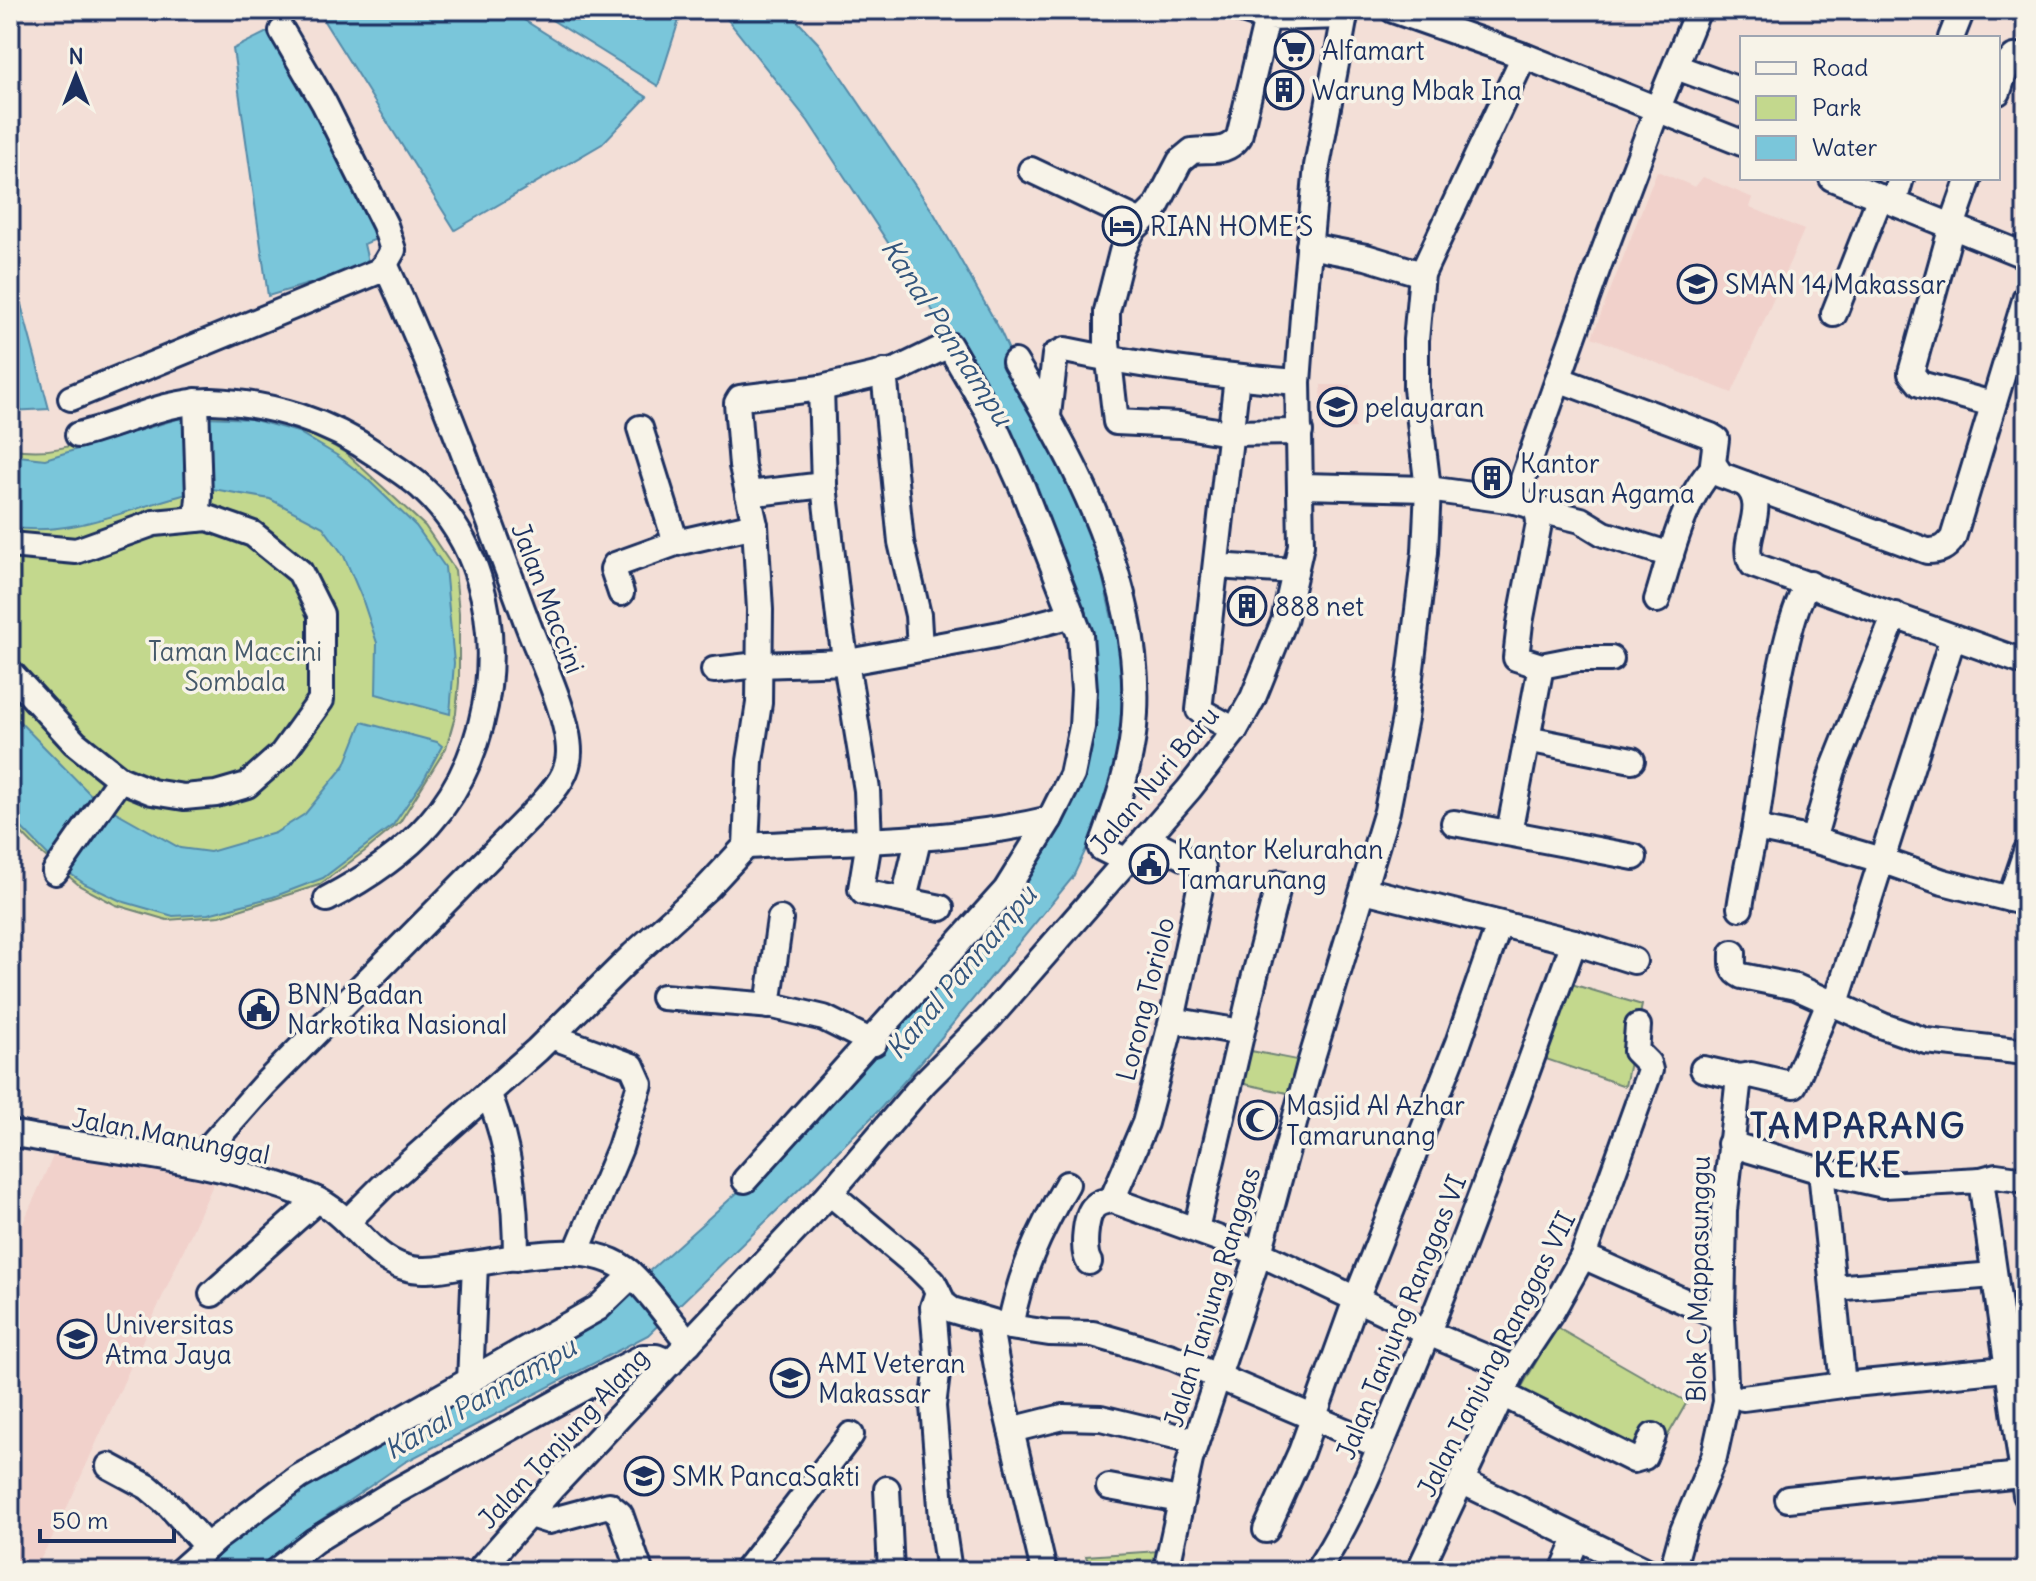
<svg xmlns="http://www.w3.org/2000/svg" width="2036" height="1581" font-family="Delius,sans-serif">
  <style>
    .built { fill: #f1d1cb }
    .green { fill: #c3d88d; stroke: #6f8476; stroke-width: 2 }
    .water { fill: #7ac6da; stroke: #548aa8; stroke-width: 2 }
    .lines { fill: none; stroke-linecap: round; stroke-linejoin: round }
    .minor-casing { stroke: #1b2f5e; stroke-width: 30 }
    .minor { stroke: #f7f3e8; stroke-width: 24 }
    .labels { text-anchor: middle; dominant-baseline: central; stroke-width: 7; stroke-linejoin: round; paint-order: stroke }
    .poi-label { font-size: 26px; fill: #1b2f5e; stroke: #f7f3e8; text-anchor: start }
    .street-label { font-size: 26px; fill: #1b2f5e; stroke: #f7f3e8 }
    .park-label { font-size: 26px; fill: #45596a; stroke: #f7f3e8 }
    .water-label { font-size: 28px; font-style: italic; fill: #33557d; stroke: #f7f3e8 }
    .district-label { font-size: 34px; font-weight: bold; letter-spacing: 2px; fill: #1b2f5e; stroke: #f7f3e8 }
  </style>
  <rect width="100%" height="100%" fill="#f3dfd7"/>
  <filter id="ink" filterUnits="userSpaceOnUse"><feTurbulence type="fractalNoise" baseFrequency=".0125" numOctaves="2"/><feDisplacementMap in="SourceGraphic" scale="16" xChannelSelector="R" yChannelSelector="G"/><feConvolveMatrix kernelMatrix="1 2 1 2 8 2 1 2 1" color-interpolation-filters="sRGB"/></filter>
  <g filter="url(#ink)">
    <g class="built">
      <polygon points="1657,171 1695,187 1703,177 1753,198 1750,207 1804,230 1732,393 1592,337"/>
      <polygon points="1321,385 1350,385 1355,428 1322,430"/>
      <polygon points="58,1145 216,1178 60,1523 34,1571 10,1571 10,1252"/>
    </g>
    <g class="green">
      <path d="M217,412l49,6 37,10 44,26 78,72 30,44 4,43v69l-3,31 -10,35 -46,74 -35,29 -46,34 -99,31 -53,4 -51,-15 -36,-19 -41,-35 -29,-30v-373c45,9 73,-7 115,-21 30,-10 60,-14 92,-15z"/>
      <polygon points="1568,983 1642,1005 1625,1086 1540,1057"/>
      <polygon points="1246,1050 1302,1061 1297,1095 1240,1083"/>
      <polygon points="1556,1327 1687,1402 1647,1472 1516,1397"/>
      <polygon points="1158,1551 1154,1571 1091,1571 1086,1556"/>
    </g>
    <g class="water">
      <polygon points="317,10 508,10 647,97 602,144 455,230"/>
      <polygon points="536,10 671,10 680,17 658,86"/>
      <polygon points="720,10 787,10 819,44 935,215 1000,330 1096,549 1121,658 1126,730 1111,796 1073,877 927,1055 880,1109 817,1172 648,1335 405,1462 302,1533 255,1571 188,1571 284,1490 590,1319 654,1267 757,1175 1058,817 1086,650 952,340 808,121"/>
      <polygon points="269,31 321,104 388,234 364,244 369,266 268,296 233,49"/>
      <polygon points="11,267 49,409 10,411"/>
      <path d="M184,417l3,77c-56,14 -119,44 -177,33v-72l35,4z"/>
      <polygon points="206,417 251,419 298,432 338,456 366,478 416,526 445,567 454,663 450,714 376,694 377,643 362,598 344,556 323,527 270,499 207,488"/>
      <polygon points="10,712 96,800 52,859 10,816"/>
      <polygon points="362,722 437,742 442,746 423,781 393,825 323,878 273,897 208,914 173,916 121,901 85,884 62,868 107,807 180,848 210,852 275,833 305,814 345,765"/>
    </g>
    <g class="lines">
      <g class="minor-casing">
        <g id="minor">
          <polyline points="1242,10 1267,18"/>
          <polyline points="1393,10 1524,56 1742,143"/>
          <polyline points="282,31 324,103 385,225 393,250 385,264"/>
          <polyline points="1951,38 1962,10"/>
          <polyline points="1676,67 1742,91"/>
          <polyline points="1998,92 2007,65 2014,57 2026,55"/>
          <polyline points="1031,170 1141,222"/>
          <polyline points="1832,178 2026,256"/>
          <polyline points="1969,178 1952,226 1911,373 1920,384 1992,404"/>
          <polyline points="1894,202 1901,178"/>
          <polyline points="1309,246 1366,257 1422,274"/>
          <polyline points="1834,314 1880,197"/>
          <path d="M1015,362c64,104 126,226 120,351 -2,47 -18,92 -34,135l24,12"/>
          <polyline points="884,372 901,542 918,615 920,649 1000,634 1073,615"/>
          <path d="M1558,379l153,57 5,3 -3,24 8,12 206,76c13,0 19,-3 26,-13l73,-241"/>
          <polyline points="821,388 824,485 840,626 867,790 869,841 861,889 863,892 941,908"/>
          <path d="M71,398l308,-127 6,-7c54,117 98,240 143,361 13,34 41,92 41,127 0,21 -13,36 -27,52l-278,281 -69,78"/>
          <polyline points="196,401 199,497 197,519"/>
          <path d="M1048,415l7,-60 10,-5c76,16 155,26 233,32"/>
          <polyline points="640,428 676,543"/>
          <path d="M1300,432l-71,1 -49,-8 -64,-3 -9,-79v-32l15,-59 10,-21 24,-24 24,-46 12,-10c20,-2 34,3 47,-14l28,-119 77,-2"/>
          <path d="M78,435c46,-11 86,-35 134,-34 59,2 118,21 165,54 15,11 31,20 44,32 57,52 75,126 67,200 -6,50 -25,99 -59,137 -28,32 -64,55 -102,75"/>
          <path d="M1745,484c27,23 -9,60 8,81l273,98"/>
          <polyline points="1302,486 1428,489 1515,501 1598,267 1657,110 1698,10"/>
          <polyline points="748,494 824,485"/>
          <path d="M1515,501c15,4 23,4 24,22l-19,100 -4,35 25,8 36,-7h34"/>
          <polyline points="1536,509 1581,520 1604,534 1671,555"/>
          <polyline points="10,545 76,551 154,523 208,518 253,534 300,572 321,614 321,700 282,754 247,785 216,794 184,797 152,792 120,779 75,743 10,672"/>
          <polyline points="1231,567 1295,571"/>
          <polyline points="621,593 613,569 615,565 676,543 755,525"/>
          <path d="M1657,600c13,-41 26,-102 57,-133"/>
          <polyline points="714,670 758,665 848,662 920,649"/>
          <polyline points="1235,730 1199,710 1237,377"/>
          <polyline points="1527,739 1632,760"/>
          <polyline points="1454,823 1634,857"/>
          <polyline points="1755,828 1813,840 1881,860 1943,882 2026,903"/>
          <polyline points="1509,833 1541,666"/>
          <polyline points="1813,840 1833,770 1895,615"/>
          <path d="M746,846c102,-6 204,-3 304,-27"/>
          <polyline points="55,872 120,779"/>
          <polyline points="1364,890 1574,942 1634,961"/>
          <polyline points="904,899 918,840"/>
          <polyline points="2010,899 2026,852"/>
          <path d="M1740,908c4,-29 11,-57 16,-85 7,-44 27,-215 54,-239"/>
          <path d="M1733,953c0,10 -2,18 9,23l54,11 87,39 43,15 100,11"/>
          <polyline points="663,997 773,1006 824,1018 874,1043"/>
          <polyline points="1836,1003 1953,637"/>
          <polyline points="768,1006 780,919"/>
          <polyline points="1172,1020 1241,1032"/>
          <polyline points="551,1036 632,1066 640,1084 620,1148 576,1253"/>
          <polyline points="1703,1069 1739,1077 1751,1075 1794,1085 1830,1000"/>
          <path d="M489,1095c21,53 27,105 27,163"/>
          <path d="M10,1133c101,19 208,25 303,65 38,16 54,58 91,69 20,7 46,0 67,-3 45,-6 122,-26 159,9 22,20 39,47 59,70"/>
          <polyline points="1730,1144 1821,1171 1884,1185 1981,1180 2026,1495"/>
          <polyline points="1821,1171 1843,1385"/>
          <polyline points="1981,1180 1996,1176 2026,1180"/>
          <polyline points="830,1193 918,1267 933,1282 944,1304 952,1310 1010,1327 1049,1333 1093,1334 1172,1357 1380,1446"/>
          <polyline points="1112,1200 1145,1123 1172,1020 1203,874 1203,868 1199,865 1146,838"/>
          <polyline points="348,1221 384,1185 537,1050 633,955 707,888 746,846 750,761 759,703 760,610 755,525 742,466 737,403 740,398 821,388 897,370 949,345 988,412 1023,489 1080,635 1084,690 1082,727 1072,775 1050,819 1006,890 745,1180"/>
          <polyline points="1196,1229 1254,979 1279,883"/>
          <polyline points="1583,1256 1722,1318"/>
          <path d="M1089,1262c-7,-10 -4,-44 4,-54 5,-6 12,-7 19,-8l147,53 169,80 86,36"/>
          <polyline points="1833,1288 1994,1275"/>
          <polyline points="938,1292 933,1307 938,1366 933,1406 943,1531 949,1571"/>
          <polyline points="212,1294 317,1200"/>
          <polyline points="989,1322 1000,1383 1044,1571"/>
          <path d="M1010,1327c10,-54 29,-95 57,-143"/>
          <polyline points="470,1382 475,1264"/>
          <polyline points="1502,1394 1634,1460 1644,1457 1653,1436"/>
          <polyline points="1743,1398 1843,1385 2026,1367"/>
          <polyline points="1011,1430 1063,1417 1101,1418 1196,1441"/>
          <polyline points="109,1466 148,1487 170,1506 207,1547"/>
          <polyline points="1463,1482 1647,1571"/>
          <polyline points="1109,1487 1180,1500"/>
          <polyline points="887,1489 891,1571"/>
          <polyline points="1788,1499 2021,1475"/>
          <polyline points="530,1515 549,1521 609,1505 620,1514 640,1571"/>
          <polyline points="1266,1530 1301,1452 1357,1297 1458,1043 1499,925"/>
          <polyline points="180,1571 217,1538 299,1477 598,1308 624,1283 629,1272"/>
          <polyline points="276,1571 314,1541 389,1495 594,1382 643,1357 656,1357 671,1363"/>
          <polyline points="479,1571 551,1489 830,1193 924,1083 991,1016 1189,789 1235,730 1253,698 1284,621 1301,545 1298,382 1304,303 1317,166 1346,10"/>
          <polyline points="746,1571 851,1435"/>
          <polyline points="1166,1571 1190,1460 1259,1253 1310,1064 1387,811 1405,718 1425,552 1428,489 1416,388 1416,340 1422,274 1524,56"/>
          <path d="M1317,1571c38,-57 62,-123 89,-186 61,-145 114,-295 168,-443"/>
          <polyline points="1419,1571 1514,1369 1551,1313 1583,1256 1650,1070 1648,1063 1636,1051 1638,1026"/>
          <polyline points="1563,1571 1577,1539"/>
          <polyline points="1672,1571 1683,1531 1714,1457 1726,1402 1722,1318 1724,1211 1739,1077"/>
        </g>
      </g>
      <use href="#minor" class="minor"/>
    </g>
  </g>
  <defs>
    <g id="supermarket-ring" transform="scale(2)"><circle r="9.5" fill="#f7f3e8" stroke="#1b2f5e" stroke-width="1.5"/><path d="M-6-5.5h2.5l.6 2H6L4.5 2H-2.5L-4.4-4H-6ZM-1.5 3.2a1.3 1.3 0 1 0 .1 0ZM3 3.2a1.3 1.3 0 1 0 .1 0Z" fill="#1b2f5e"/></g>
    <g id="building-ring" transform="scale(2)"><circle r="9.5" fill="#f7f3e8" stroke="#1b2f5e" stroke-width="1.5"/><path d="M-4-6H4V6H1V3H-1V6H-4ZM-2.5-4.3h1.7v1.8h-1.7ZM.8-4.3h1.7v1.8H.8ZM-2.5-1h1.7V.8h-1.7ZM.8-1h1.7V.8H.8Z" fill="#1b2f5e"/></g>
    <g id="hotel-ring" transform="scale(2)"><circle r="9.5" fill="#f7f3e8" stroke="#1b2f5e" stroke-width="1.5"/><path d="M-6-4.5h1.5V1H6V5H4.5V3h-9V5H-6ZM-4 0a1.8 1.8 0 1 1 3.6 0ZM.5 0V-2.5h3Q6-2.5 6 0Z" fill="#1b2f5e"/></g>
    <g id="school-ring" transform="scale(2)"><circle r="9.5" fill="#f7f3e8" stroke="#1b2f5e" stroke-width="1.5"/><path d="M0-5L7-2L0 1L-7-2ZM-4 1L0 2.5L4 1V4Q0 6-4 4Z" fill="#1b2f5e"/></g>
    <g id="civic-ring" transform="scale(2)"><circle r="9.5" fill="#f7f3e8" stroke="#1b2f5e" stroke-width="1.5"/><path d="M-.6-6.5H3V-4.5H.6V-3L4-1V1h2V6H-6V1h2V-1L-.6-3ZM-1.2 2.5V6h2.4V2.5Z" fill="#1b2f5e"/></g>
    <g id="mosque-ring" transform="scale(2)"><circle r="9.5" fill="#f7f3e8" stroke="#1b2f5e" stroke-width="1.5"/><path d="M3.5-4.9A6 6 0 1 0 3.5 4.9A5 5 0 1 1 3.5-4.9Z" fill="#1b2f5e"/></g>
    <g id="university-ring" transform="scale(2)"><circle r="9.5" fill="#f7f3e8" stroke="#1b2f5e" stroke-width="1.5"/><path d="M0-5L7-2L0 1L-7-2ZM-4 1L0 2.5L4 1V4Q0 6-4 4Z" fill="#1b2f5e"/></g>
  </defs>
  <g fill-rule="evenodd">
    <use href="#supermarket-ring" x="1294" y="50"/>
    <use href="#building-ring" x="1284" y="90"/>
    <use href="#hotel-ring" x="1122" y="226"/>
    <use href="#school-ring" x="1697" y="284"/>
    <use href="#school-ring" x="1337" y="407"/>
    <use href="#building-ring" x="1492" y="478"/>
    <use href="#building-ring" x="1247" y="606"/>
    <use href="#civic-ring" x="1149" y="864"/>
    <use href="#civic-ring" x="259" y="1009"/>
    <use href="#mosque-ring" x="1258" y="1120"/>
    <use href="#university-ring" x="77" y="1339"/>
    <use href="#university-ring" x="790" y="1378"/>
    <use href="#school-ring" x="644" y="1476"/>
  </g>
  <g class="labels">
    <g class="poi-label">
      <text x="1322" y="50">Alfamart</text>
      <text x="1312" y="90">Warung Mbak Ina</text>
      <text x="1150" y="226">RIAN HOME'S</text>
      <text x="1725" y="284">SMAN 14 Makassar</text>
      <text x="1365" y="407">pelayaran</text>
      <text x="1520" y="463">Kantor<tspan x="1520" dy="30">Urusan Agama</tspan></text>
      <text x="1275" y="606">888 net</text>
      <text x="1177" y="849">Kantor Kelurahan<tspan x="1177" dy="30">Tamarunang</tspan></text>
      <text x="287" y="994">BNN Badan<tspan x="287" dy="30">Narkotika Nasional</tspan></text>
      <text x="1286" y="1105">Masjid Al Azhar<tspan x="1286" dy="30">Tamarunang</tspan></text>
      <text x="105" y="1324">Universitas<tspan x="105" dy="30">Atma Jaya</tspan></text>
      <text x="818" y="1363">AMI Veteran<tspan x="818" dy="30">Makassar</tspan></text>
      <text x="672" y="1476">SMK PancaSakti</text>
    </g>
    <g class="street-label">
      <text transform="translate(548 598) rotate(69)">Jalan Maccini</text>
      <text transform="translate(1154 780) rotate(-50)">Jalan Nuri Baru</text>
      <text transform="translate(1145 999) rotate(-76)">Lorong Toriolo</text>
      <text transform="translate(171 1136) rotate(11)">Jalan Manunggal</text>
      <text transform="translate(1698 1279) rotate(-89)">Blok C Mappasunggu</text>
      <text transform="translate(1212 1297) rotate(-73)">Jalan Tanjung Ranggas</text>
      <text transform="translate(1401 1317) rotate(-68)">Jalan Tanjung Ranggas VI</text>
      <text transform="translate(1496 1354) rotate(-63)">Jalan Tanjung Ranggas VII</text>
      <text transform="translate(563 1438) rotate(-47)">Jalan Tanjung Alang</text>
    </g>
    <g class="park-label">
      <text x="235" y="651">Taman Maccini<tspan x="235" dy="30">Sombala</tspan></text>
    </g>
    <g class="water-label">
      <text transform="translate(947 332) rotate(57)">Kanal Pannampu</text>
      <text transform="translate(961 972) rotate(-50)">Kanal Pannampu</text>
      <text transform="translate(480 1398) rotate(-30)">Kanal Pannampu</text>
    </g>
    <g class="district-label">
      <text x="1858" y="1125">TAMPARANG<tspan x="1858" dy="39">KEKE</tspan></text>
    </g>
  </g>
  <rect width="2036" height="1581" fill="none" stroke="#f7f3e8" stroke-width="40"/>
  <rect x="20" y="20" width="1996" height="1541" fill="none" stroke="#1b2f5e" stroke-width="3" filter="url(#ink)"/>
  <rect x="1740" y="36" width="260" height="144" fill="#f7f3e8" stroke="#9fa5b1" stroke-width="2"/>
  <rect x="1756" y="62" width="40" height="12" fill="#f7f3e8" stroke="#9fa5b1" stroke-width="2"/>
  <text x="1812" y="76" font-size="24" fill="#1b2f5e">Road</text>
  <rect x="1756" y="96" width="40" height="24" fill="#c3d88d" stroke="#9fa5b1" stroke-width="2"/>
  <text x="1812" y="116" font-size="24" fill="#1b2f5e">Park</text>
  <rect x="1756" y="136" width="40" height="24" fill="#7ac6da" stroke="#9fa5b1" stroke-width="2"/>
  <text x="1812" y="156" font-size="24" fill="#1b2f5e">Water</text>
  <g transform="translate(76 76)" stroke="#f7f3e8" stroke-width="6" paint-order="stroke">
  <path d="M0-6L14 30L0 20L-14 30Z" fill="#1b2f5e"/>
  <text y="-12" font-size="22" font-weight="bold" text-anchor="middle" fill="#1b2f5e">N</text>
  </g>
  <path d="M40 1529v12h134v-12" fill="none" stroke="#1b2f5e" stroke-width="4"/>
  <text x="52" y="1529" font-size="24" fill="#1b2f5e" stroke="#f7f3e8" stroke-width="6" paint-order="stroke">50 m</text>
</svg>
